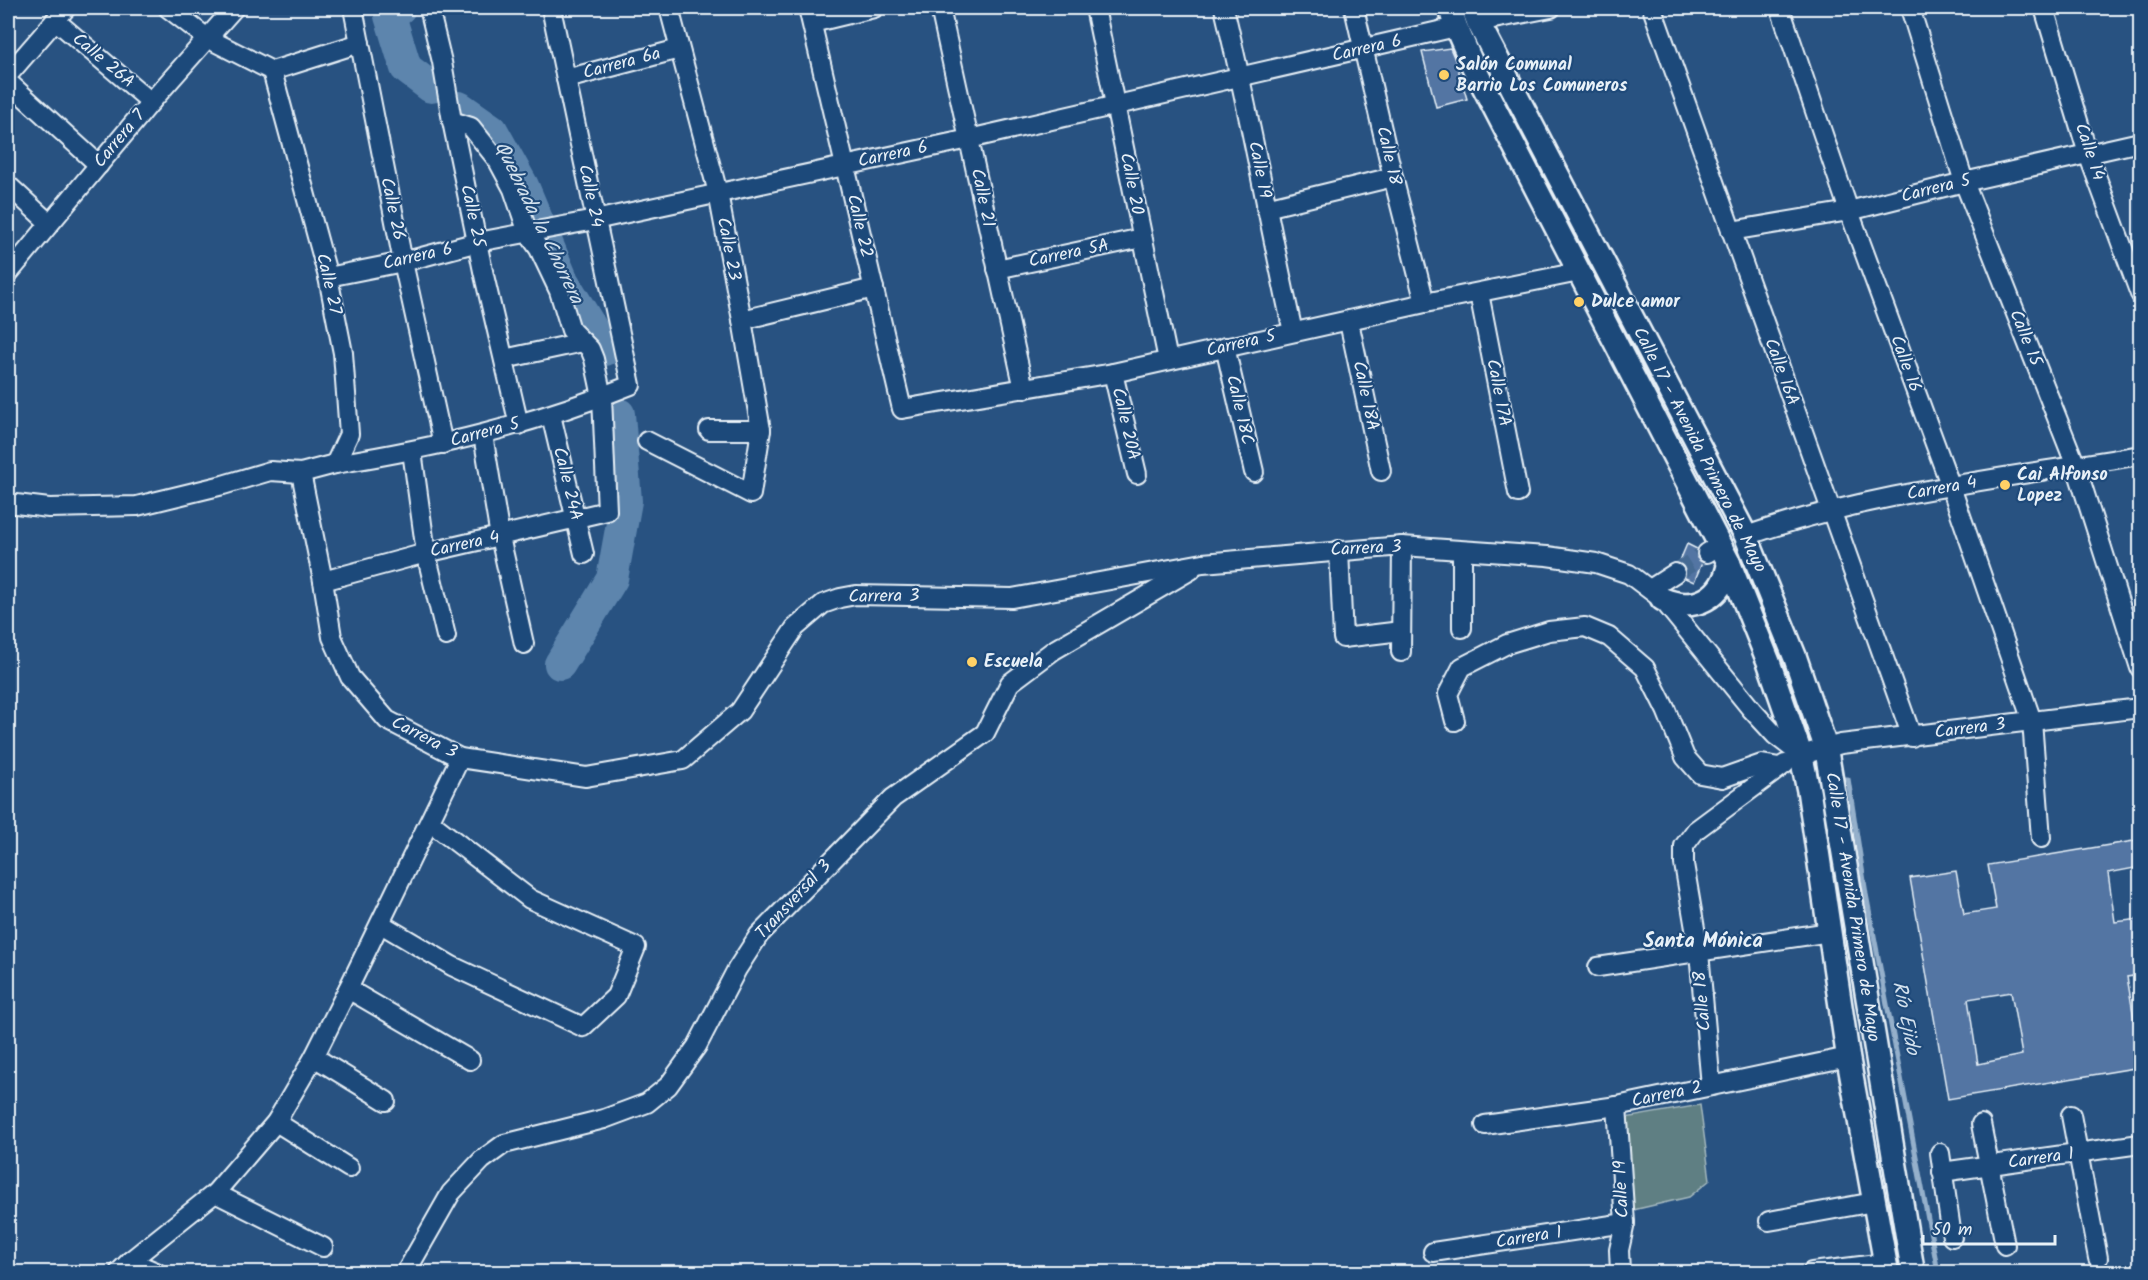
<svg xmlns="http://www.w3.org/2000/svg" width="2148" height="1280" font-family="Kalam,sans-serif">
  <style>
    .green { fill: #5f7f83; stroke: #a4b8be; stroke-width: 1.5 }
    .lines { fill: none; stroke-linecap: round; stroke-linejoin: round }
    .stream { stroke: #95b0cb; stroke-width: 5 }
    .river { stroke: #5d85ad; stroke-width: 32 }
    .building { fill: #5375a3; stroke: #e8f1f8; stroke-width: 1.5; fill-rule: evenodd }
    .minor-tunnel { stroke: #456a93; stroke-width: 18; stroke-dasharray: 18 9; stroke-linecap: butt }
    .minor-casing { stroke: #e8f1f8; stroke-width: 22 }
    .major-casing { stroke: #e8f1f8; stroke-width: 27 }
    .minor { stroke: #1f4a7a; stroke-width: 18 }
    .major { stroke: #1f4a7a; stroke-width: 22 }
    .poi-dot { fill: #ffd166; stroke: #1f4a7a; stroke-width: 2 }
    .labels { text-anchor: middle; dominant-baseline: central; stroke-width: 4.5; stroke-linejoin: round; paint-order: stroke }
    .street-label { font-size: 18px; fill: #e8f1f8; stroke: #1f4a7a }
    .poi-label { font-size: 18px; font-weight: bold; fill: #e8f1f8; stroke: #1f4a7a; text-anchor: start }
    .water-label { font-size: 20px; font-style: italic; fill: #d3e1ed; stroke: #1f4a7a }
    .neighbourhood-label { font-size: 20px; font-weight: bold; fill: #e8f1f8; stroke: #1f4a7a }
  </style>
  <rect width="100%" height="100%" fill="#285281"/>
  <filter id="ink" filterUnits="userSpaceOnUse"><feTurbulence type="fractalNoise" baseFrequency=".0167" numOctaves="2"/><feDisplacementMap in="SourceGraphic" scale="12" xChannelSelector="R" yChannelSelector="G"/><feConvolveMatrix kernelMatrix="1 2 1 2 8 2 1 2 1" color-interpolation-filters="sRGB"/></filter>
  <g filter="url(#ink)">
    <polygon class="green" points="1700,1105 1710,1180 1689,1197 1633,1210 1619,1119"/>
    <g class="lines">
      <polyline class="stream" points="1838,779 1848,779 1866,894 1938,1272"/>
      <g class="river">
        <polyline points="400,8 390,16 406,68 431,87"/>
        <polyline points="459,107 492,130 523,186 563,281 605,350"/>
        <polyline points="560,664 612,579 626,501 619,414"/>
      </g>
    </g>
    <g class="building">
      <polygon points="1450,48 1456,62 1467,99 1436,107 1422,52"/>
      <polygon points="1687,544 1697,549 1697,558 1702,563 1694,582 1685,578 1685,567 1679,563"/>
      <path d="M2140,840v27l-32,6 7,49 25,-3v56l-13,2 10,59 3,-1v32l-192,32 -38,-221 46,-7 8,43 32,-5 -8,-44zM2011,992l11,63 -44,9 -10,-65z"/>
    </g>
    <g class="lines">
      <polyline class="minor-tunnel" points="1675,573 1707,553"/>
      <g class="minor-casing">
        <g id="minor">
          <polyline points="168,8 207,38 272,71 360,43"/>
          <polyline points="353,8 403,262 443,444"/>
          <polyline points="429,8 442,62 452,121 483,271 519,425"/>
          <polyline points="808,8 902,409 1113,373 1425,303 1579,272"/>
          <polyline points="940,8 1024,389"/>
          <polyline points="1095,8 1168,360"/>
          <path d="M1224,8c26,107 45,216 69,324"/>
          <polyline points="1354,8 1393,177 1425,303"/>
          <polyline points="1652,8 1912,737"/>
          <polyline points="1780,8 1849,211 1951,487 2032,721 2041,838"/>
          <polyline points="1910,8 1964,182 2076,466 2140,668"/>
          <polyline points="2044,8 2088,154 2140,294"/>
          <polyline points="55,20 151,102"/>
          <polyline points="1478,22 1551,8"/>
          <polyline points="812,23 874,8"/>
          <polyline points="8,75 66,8"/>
          <polyline points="566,79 679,49"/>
          <polyline points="8,82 99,165"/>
          <polyline points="8,185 49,223"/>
          <polyline points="1266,208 1393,177"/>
          <polyline points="1731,231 1849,211 1964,182 2140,142"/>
          <polyline points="997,269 1142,238"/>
          <polyline points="8,274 151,102 234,8"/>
          <polyline points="328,277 403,262 478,242 595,220 969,139 1456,27"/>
          <polyline points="1479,293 1518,493"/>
          <polyline points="742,320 874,288"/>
          <polyline points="1349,322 1381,471"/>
          <polyline points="1225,347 1254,472"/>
          <polyline points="504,359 583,342"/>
          <polyline points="1113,373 1137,474"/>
          <polyline points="551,415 584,554"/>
          <polyline points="709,430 761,430"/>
          <polyline points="483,435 500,537 524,644"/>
          <polyline points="647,441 751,494 761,430 742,320 718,193 669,8"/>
          <polyline points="412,451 426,553 446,636"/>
          <path d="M335,464c105,-17 197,-39 296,-79l-80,-377"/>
          <polyline points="301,473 323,581 332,637 350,677 387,720 460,758 586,777 683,760 740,711 795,628 823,604 840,598 856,595 1012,598 1203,563 1402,546 1547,556 1596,563 1629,574 1662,599 1752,710 1775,735 1801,755 1841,744 2140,708"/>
          <polyline points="8,503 49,508 137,506 223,485 270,471 301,473 335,464 349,434 343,353 328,277 272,71"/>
          <path d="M1746,536c126,-44 263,-58 394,-81"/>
          <polyline points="1339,550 1343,638 1401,631"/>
          <polyline points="1462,551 1462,628"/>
          <polyline points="1707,553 1720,545"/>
          <polyline points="323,581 426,553 607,511 602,397 594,359 590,349 571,330 559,291 539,249 528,233 513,189 498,161 471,127 452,121"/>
          <polyline points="1650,589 1675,573"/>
          <polyline points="1401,652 1402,546"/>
          <polyline points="1455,721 1448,694 1462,667 1507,644 1549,631 1585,627 1609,637 1645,668 1666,710 1685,757 1700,774 1722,778 1762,764 1779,767"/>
          <polyline points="381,924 452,966 583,1027 616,996 636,947 530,899 430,822"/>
          <polyline points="1598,967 1830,932"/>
          <polyline points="348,989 470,1060"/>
          <polyline points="314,1057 386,1101"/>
          <polyline points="1711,1086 1699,952 1684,864 1684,846 1696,830 1785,764"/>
          <polyline points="1617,1106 1625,1223 1619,1250 1620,1272"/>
          <polyline points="2071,1115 2098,1258"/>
          <polyline points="276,1122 349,1168"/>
          <polyline points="1981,1124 2005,1245"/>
          <polyline points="1485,1125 1617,1106 1848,1057"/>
          <polyline points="1940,1153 1952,1237"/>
          <polyline points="1942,1172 2140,1144"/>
          <polyline points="215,1193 323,1247"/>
          <polyline points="1769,1221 1874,1202"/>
          <polyline points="1433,1252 1625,1223"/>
          <polyline points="130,1261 156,1272"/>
          <polyline points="119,1272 130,1261 215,1193 276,1122 314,1057 348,989 460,758"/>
          <polyline points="406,1272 451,1193 482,1160 504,1144 604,1119 647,1103 668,1086 697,1046 737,969 759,935 893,798 985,733 1010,683 1054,650 1191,570"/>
          <polyline points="1812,1272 1885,1263"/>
        </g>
      </g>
      <g class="major-casing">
        <g id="major">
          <polyline points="1450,8 1456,27 1473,66 1729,563 1769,663 1801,755 1809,793 1848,1057 1887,1272"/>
          <polyline points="1473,8 1478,22 1746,536 1795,657 1826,748 1913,1272"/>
          <path d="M1662,599c33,14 61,-1 67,-36"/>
        </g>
      </g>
      <use href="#minor" class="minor"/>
      <use href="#major" class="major"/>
    </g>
  </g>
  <g class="poi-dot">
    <circle cx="1444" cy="75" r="6"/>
    <circle cx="1579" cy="302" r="6"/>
    <circle cx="2005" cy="485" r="6"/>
    <circle cx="972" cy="662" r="6"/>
  </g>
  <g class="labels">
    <g class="street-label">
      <text transform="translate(1367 49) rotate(-13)">Carrera 6</text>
      <text transform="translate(103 61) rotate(40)">Calle 26A</text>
      <text transform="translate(622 64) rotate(-15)">Carrera 6a</text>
      <text transform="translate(120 139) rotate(-50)">Carrera 7</text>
      <text transform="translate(2089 152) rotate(71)">Calle 14</text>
      <text transform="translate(893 155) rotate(-12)">Carrera 6</text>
      <text transform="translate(1388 156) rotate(77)">Calle 18</text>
      <text transform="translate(1259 170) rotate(79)">Calle 19</text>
      <text transform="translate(1131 184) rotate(79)">Calle 20</text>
      <text transform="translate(1936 189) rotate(-14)">Carrera 5</text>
      <text transform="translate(590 196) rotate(78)">Calle 24</text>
      <text transform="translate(982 198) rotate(78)">Calle 21</text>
      <text transform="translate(392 209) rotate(78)">Calle 26</text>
      <text transform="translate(472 216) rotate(78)">Calle 25</text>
      <text transform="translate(859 226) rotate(77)">Calle 22</text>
      <text transform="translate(728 249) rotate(79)">Calle 23</text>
      <text transform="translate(1069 254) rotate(-12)">Carrera 5A</text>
      <text transform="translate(418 257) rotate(-13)">Carrera 6</text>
      <text transform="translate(328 284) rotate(77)">Calle 27</text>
      <text transform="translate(2025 338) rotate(68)">Calle 15</text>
      <text transform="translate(1241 344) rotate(-13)">Carrera 5</text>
      <text transform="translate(1905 364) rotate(70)">Calle 16</text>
      <text transform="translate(1781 372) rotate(70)">Calle 16A</text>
      <text transform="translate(1498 393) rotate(79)">Calle 17A</text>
      <text transform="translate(1365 396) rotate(78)">Calle 18A</text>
      <text transform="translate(1239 410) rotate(77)">Calle 18C</text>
      <text transform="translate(1125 424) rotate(77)">Calle 20A</text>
      <text transform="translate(485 433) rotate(-15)">Carrera 5</text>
      <text transform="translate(1699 450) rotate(63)">Calle 17 - Avenida Primero de Mayo</text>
      <text transform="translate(567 484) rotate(76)">Calle 24A</text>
      <text transform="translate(1942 489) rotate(-10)">Carrera 4</text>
      <text transform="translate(465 545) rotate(-12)">Carrera 4</text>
      <text transform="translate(1366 549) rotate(-3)">Carrera 3</text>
      <text transform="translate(884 597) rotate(-1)">Carrera 3</text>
      <text transform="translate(1970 729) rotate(-7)">Carrera 3</text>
      <text transform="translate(424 738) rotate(27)">Carrera 3</text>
      <text transform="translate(794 900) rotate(-47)">Transversal 3</text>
      <text transform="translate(1852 907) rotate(81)">Calle 17 - Avenida Primero de Mayo</text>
      <text transform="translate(1703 1001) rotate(-95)">Calle 18</text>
      <text transform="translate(1667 1095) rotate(-12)">Carrera 2</text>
      <text transform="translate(2041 1159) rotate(-8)">Carrera 1</text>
      <text transform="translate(1622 1189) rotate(-93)">Calle 19</text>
      <text transform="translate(1529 1238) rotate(-9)">Carrera 1</text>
    </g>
    <g class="poi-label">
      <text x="1456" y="65">Salón Comunal<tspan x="1456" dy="21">Barrio Los Comuneros</tspan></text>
      <text x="1591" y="302">Dulce amor</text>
      <text x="2017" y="475">Cai Alfonso<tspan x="2017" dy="21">Lopez</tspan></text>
      <text x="984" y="662">Escuela</text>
    </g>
    <g class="water-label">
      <text transform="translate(538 223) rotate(64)">Quebrada la Chorrera</text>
      <text transform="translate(1905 1018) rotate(79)">Río Ejido</text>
    </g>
    <g class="neighbourhood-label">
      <text x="1703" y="942">Santa Mónica</text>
    </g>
  </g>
  <rect width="2148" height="1280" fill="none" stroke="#1f4a7a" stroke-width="30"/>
  <rect x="15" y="15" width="2118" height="1250" fill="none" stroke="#e8f1f8" stroke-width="2" filter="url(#ink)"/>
  <path d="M1923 1235v9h132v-9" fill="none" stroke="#e8f1f8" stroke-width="3"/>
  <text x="1932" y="1235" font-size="18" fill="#e8f1f8" stroke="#1f4a7a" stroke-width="4.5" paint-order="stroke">50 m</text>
</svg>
